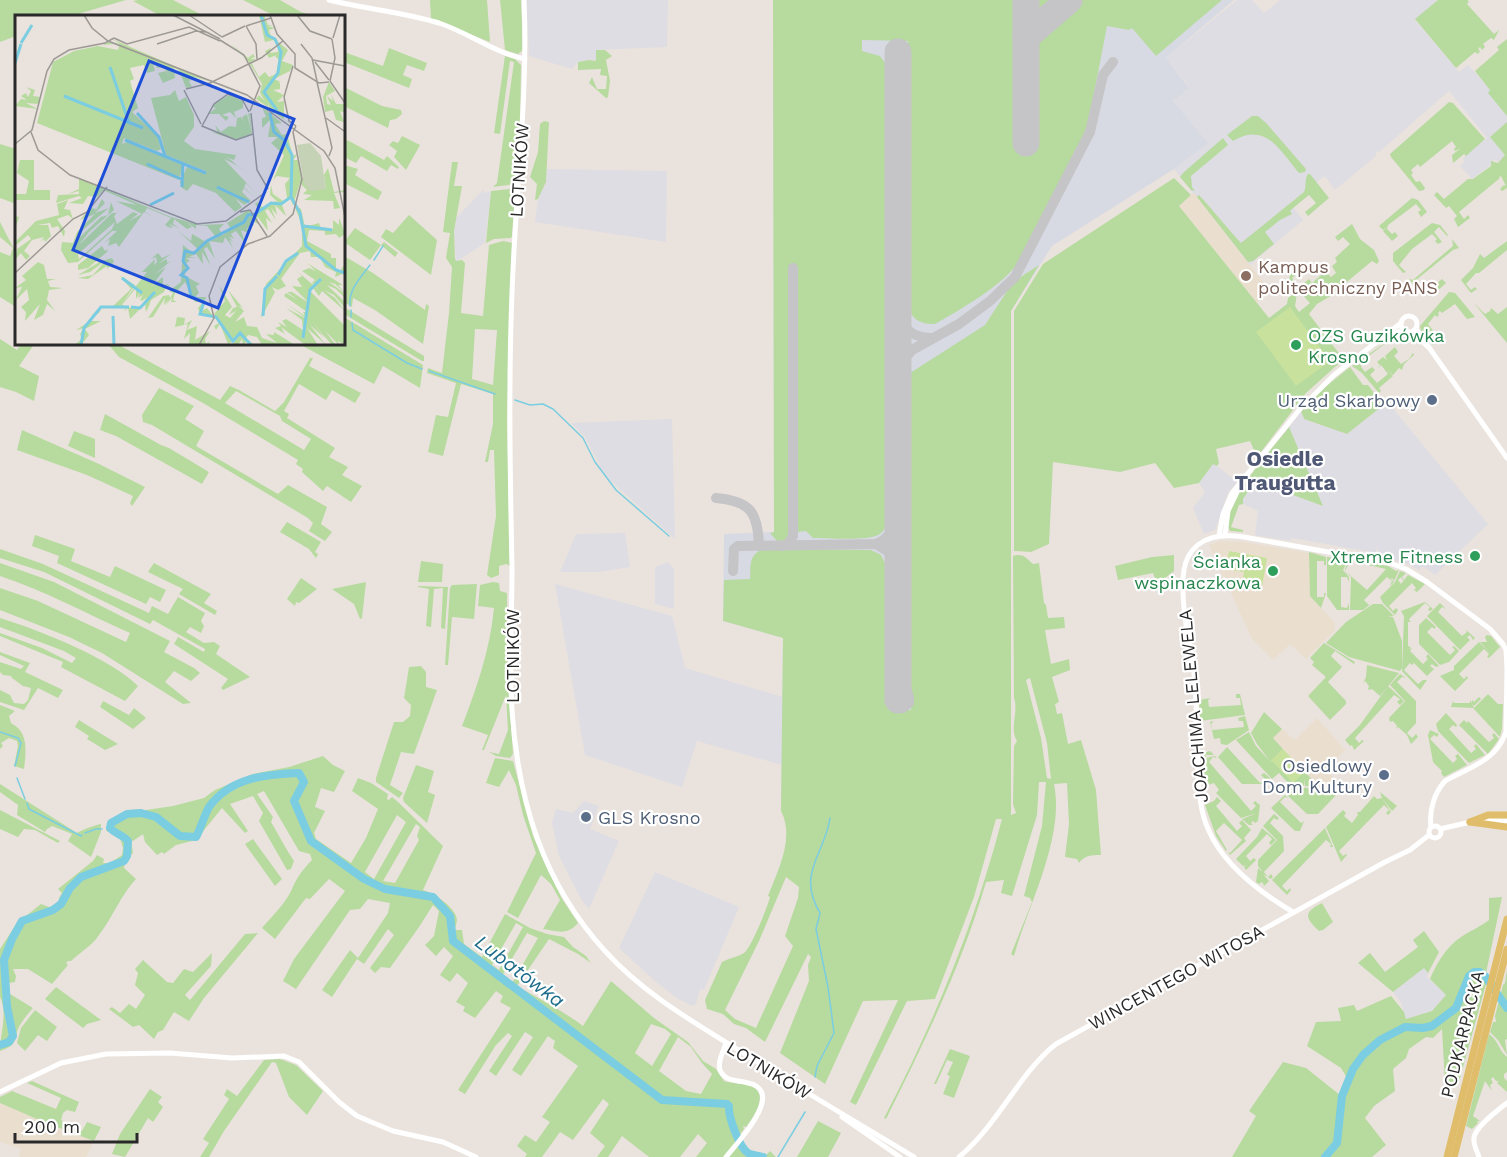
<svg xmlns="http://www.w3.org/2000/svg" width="1507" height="1157" font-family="'Work Sans',sans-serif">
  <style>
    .industrial { fill: #dedde3 }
    .education { fill: #eadfce }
    .airport { fill: #d8dae3 }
    .green { fill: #b7da9f; fill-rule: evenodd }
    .pitch { fill: #c8e19c }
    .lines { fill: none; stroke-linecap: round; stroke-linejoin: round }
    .stream { stroke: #7bcde1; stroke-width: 1.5 }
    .river { stroke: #7bcde1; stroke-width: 8 }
    .taxiway { stroke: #c5c4c7; stroke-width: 10 }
    .runway { stroke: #c5c4c7; stroke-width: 27 }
    .tertiary { stroke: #fff; stroke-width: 5 }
    .primary { stroke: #e0bd6b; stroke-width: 7 }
    .education-dot { fill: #8d6e63; stroke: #fff; stroke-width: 2 }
    .leisure-dot { fill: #2e9e5b; stroke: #fff; stroke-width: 2 }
    .service-dot { fill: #5c6f8a; stroke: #fff; stroke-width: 2 }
    .labels { text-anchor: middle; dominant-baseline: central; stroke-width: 4.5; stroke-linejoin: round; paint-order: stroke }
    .street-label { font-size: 18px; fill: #292929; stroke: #fff }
    .education-label { font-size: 18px; fill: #785e54; stroke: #fff; text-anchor: start }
    .leisure-label { font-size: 18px; fill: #27864d; stroke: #fff; text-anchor: end }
    .service-label { font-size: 18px; fill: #4e5e75; stroke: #fff; text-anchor: end }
    .water-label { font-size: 20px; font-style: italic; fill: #1c6c8a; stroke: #fff }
    .quarter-label { font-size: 21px; font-weight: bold; fill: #4f5875; stroke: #fff }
    .inset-river { fill: none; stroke: #7bcde1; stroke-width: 3 }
    .inset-road { fill: none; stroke: #9d9995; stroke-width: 1.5 }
    .view { fill: #1d4ed8; fill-opacity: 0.15; stroke: #1d4ed8; stroke-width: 3 }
    .inset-edge { fill: none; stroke: #292929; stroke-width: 3 }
  </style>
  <rect width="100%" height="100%" fill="#eae3dd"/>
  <g class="industrial">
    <polygon points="526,0 668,0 667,47 596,50 596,61 589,60 578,62 572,69 529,56"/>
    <polygon points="1237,0 1252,0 1264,13 1280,0 1438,0 1415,20 1459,72 1468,65 1491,90 1488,93 1507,116 1507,122 1490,137 1506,155 1498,162 1496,160 1492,161 1492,164 1472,179 1460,166 1464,162 1463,159 1467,154 1487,138 1449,91 1379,152 1377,151 1375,157 1336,189 1334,189 1325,176 1290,203 1303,220 1250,265 1174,169 1207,143 1173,101 1189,87 1166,58"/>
    <polygon points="547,169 667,171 666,242 535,222 538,199 546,182"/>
    <polygon points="483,190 485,193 491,191 485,243 456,262 454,231 456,218"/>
    <polygon points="1386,400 1488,524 1435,575 1423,566 1419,570 1408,564 1380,556 1377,547 1376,553 1304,540 1291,538 1290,541 1255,535 1258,511 1243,504 1243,499 1255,481 1322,505 1289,427 1301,411 1304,419 1347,434 1380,408"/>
    <polygon points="672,419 674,494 675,539 611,481 599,466 600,465 585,437 571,423"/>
    <polygon points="1213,463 1237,482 1228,493 1215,530 1204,534 1193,508 1205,492 1199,483"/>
    <polygon points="625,533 630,567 598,572 560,572 576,534"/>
    <polygon points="668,562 674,569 674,609 655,604 655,567"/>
    <polygon points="555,584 672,616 685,668 783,697 782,765 697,741 682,787 585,755"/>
    <polygon points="584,801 599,806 590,829 619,841 589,909 581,899 559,856 552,823 556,809 573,813"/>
    <polygon points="655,872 739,907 704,990 700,989 696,1004 693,1006 678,999 655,981 619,948"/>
    <polygon points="1424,968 1428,973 1427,977 1446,995 1432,1011 1406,1019 1401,1002 1393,992"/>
  </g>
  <g class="education">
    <polygon points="1194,193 1270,291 1257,303 1178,205"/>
    <polygon points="1220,541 1244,542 1310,553 1310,596 1335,623 1335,630 1306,659 1290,644 1273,660 1252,639 1209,545"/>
    <polygon points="1317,718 1345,750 1326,769 1337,782 1331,787 1319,787 1273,738 1282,729 1295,740"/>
    <polygon points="0,1103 46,1123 94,1141 86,1157 19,1157 21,1149 0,1142"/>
  </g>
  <polygon class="airport" points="773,0 1234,0 1166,58 1189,88 1173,101 1208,143 1174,169 1052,246 1011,311 1011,816 859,817 781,811 783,638 723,621 724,534 774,532"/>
  <g class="green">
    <polygon points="0,0 126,0 71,16 16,16 16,36 0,42"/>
    <polygon points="138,0 173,0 204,16 161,16 133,1"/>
    <polygon points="243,0 280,0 301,12 316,16 275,16"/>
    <polygon points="430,0 487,0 490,42 431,19"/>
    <polygon points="500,0 521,0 523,50 518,54 505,50"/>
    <path d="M773,0h449l-66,56 -24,-28 -3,2 -22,-4 -19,99 -4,14 -66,124c-15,22 -58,47 -83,61 -17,0 -24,-5 -28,-22l1,-261 -46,-1v11l18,5 8,11 1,8v444c-2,6 -5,13 -11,16 -10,6 -51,3 -65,3l-7,-7 -9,1 -2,-265 -5,1v266l-2,5 -10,3 -8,-9 4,-1z"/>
    <polygon points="1438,0 1468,0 1468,2 1470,0 1467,4 1494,34 1499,30 1494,40 1491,38 1483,44 1485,47 1482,50 1480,47 1478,49 1480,51 1478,54 1475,52 1456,68 1415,19"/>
    <polygon points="1507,39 1507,116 1488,93 1490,90 1475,71 1499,50 1497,47"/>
    <polygon points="389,48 427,63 424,71 407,65 403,75 412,79 409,88 344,62 344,52 383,66"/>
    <polygon points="596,50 605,50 612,56 606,60 610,81 608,97 606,98 589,83 592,77 597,89 606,89 607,76 600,75 601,69 578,70 578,62 589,60 596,61"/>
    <polygon points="505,56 515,59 521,65 520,132 515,184 493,187 497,183 514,62 510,61 500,134 494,133"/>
    <polygon points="344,87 382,106 401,110 402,114 396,119 390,120 388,128 344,106"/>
    <polygon points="1449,102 1453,103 1485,139 1466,156 1464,154 1453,163 1452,155 1461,148 1455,151 1454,149 1456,147 1452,141 1420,167 1418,164 1411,170 1413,173 1411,175 1416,182 1420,181 1425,188 1424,190 1419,191 1391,157 1390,154"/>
    <path d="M1252,116h6l9,8 39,45 -1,3 -6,1c-19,-22 -33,-52 -66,-32l-6,-6z"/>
    <polygon points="544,121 549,122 546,182 538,199 535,200 537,184 530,177 538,152 540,124"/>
    <polygon points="1507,122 1507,188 1502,191 1500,189 1504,185 1506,186 1501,176 1499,177 1500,178 1459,212 1464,219 1468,215 1470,218 1458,227 1454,219 1457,216 1449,206 1446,208 1434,195 1437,192 1444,199 1468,179 1473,179 1491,166 1491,161 1498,163 1505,155 1490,137"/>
    <polygon points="402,136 420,145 406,170 394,157 397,151 389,145 393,141 398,143"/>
    <polygon points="1223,138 1228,145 1191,176 1192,187 1195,191 1191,190 1180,177 1183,173"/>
    <polygon points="344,140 349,141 384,160 387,156 399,167 398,169 391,165 387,171 361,156 356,163 344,157"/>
    <polygon points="0,144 16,149 16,204 0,198"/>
    <path d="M452,162h6l-4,24h8l-8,45 1,27 1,3 6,-1 3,3 -4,50 22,3 6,-71 14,-4 9,2 -5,176 3,147 -4,-2 -7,2v9l-8,3 -4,-3 9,-59 -2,-66h-4l-2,12h-3l8,-38v-30l-32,-10 -18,72 -15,-4 8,-37 12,2 8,-34 -29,-10 1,-5 14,5 7,-60 3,-46 -6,-9 4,-25 -7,-1zM475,329l22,1 -4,55 -21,-6z"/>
    <polygon points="344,165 358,169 355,175 382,192 378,200 346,184 344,189"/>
    <path d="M1308,174h2l19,24 -21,18 -3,-4 11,-9 -7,-8 -17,14 -2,2 2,3 -12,6 -15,12 9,12 -21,17 -5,1 -51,-65 2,-2c15,16 28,33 42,48l63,-51c3,-6 0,-12 4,-18z"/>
    <polygon points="1174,178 1191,195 1179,206 1269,318 1287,304 1288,298 1296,292 1297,294 1295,306 1299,312 1310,303 1289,280 1290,275 1295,270 1298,273 1292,278 1299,287 1309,279 1312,283 1327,270 1326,272 1331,277 1336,273 1332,266 1337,262 1335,258 1350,244 1343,237 1338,241 1335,237 1352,224 1360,239 1374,250 1379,261 1377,264 1372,261 1329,297 1317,304 1309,314 1341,356 1357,352 1336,366 1306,393 1257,457 1250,441 1216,449 1219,463 1217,466 1213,464 1199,483 1174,488 1155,463 1120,472 1053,462 1049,544 1031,552 1014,551 1014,311 1043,264"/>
    <polygon points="510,189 515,191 512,236 511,238 494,239 486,243 491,191"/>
    <polygon points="1412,198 1418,200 1427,212 1421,217 1418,212 1421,210 1416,204 1388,225 1387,229 1392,234 1395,232 1398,236 1392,241 1383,231 1387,227 1383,230 1379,226"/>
    <polygon points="409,215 437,240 431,275 381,237 386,229 393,233"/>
    <polygon points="0,222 16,253 16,307 0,297 0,252 10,256 13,248 0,237"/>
    <polygon points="1432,223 1440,225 1448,235 1447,236 1439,227 1434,232 1442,242 1438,244 1435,241 1437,239 1432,234 1412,249 1399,265 1406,272 1403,273 1393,261 1393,253"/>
    <polygon points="355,228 381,245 384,242 398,253 395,257 381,245 370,260 344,242"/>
    <polygon points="1452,239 1459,248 1453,250 1416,280 1426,292 1442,279 1446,283 1433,295 1421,295 1409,279 1413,280 1453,246"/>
    <polygon points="1507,241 1507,250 1479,273 1476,273 1466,284 1471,290 1475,287 1477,289 1471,293 1461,280 1473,268 1480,254 1484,258"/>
    <polygon points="344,256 373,273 425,310 426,304 429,306 423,344 375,310 353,298 352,307 344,302"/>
    <path d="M1039,265l-28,46v504l5,-2 -3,-9 1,-58 3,-5c-8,-13 2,-29 -3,-43l-1,-142c10,-3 13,2 20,8l6,-1 5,40 2,2 2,13 16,-1 1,11 -20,2 6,34 18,-5 1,11 -18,7 7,25 -4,2 2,10 5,-1 6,31 13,-4 15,50 5,65c-10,0 -16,0 -22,8l-2,-4 -12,-2 4,-33 -2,-41 -13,1c11,54 -26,121 -40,172l-3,-2 21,-52 -2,-4 -6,-2 18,-70 4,-44h-7l-2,33 -25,81 -11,-3 3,-13 -18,2c-24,83 -62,161 -100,237l-2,-1c50,-95 91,-195 118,-299h-6l-22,78 -39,102 -28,2 -51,104 -6,-3 48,-102 -35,1 -38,83 -45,-31 29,-72 -1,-16 3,-8 -3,-3 -43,88 -19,-14 -12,-4 -11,-10 -16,-5 -2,-9 17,-38c7,-4 16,-5 22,-9 7,-5 24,-47 26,-56l-2,-1c10,-26 27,-58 13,-85l2,-173 -60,-17 1,-41 26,-1c1,-13 -2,-24 13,-30l108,1 10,5 8,17v138h22v-18l-4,-17v-300l78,-50 28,-43zM1030,678l17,65 4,36 -4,-1 -6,-40 -15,-58zM786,877l13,10 -1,11 -13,38 8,10 -37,82 -21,-9 -10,-9 34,-69z"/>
    <polygon points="1449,292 1455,293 1475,317 1467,319 1455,304 1442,313 1440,311 1438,313 1439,315 1437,317 1435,315 1428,324 1438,337 1434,340 1436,343 1433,345 1421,331 1420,326"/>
    <polygon points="1473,302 1485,314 1490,311 1491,308 1498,314 1507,307 1507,343"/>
    <polygon points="344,307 424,356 424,361 422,361 344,314"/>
    <polygon points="344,317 423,365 420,388 383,366 374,384 299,344 344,344"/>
    <polygon points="1392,338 1394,343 1391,339 1361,362 1361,367 1365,372 1372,367 1375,370 1370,375 1377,383 1388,374 1381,365 1377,369 1380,365 1377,362 1383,357 1387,360 1385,356 1395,347 1398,352 1394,356 1401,364 1409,359 1413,353 1414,355 1404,364 1402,370 1399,368 1393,375 1386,368 1393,376 1379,388 1381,391 1379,393 1362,373 1352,366"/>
    <polygon points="0,339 17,350 21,344 30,344 33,346 19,366 39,376 34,401 16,392 0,387"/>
    <path d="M108,344h9l103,56 10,-14 9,4 36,21 9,-9 26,-44h3l-4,8 52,27 -6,10 -23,-13 -6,10 -27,-16 -15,27 5,3 -2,4 48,30 -6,9 19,10 -6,8 20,11 -11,16 -24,-16 -4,5 -21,-19 1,-3 -7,-5 2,-4 -95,-57 -84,-46zM236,391l44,25 2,5 29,18 -7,11 -79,-47z"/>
    <polygon points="1350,367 1363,385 1368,385 1382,403 1381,407 1347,434 1304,419 1301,411 1319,392"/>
    <polygon points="159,388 194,406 185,419 204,431 196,446 278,494 288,485 327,507 321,524 332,532 325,541 309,531 313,523 308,518 152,425 143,422 142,415"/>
    <polygon points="105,414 161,445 169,448 209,472 202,484 116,436 100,430"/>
    <path d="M1289,427l34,79 -68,-25 -12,18v5l-4,1 -8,22 12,3v2l-13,-1c-14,-23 45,-85 59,-104z"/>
    <polygon points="22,430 99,464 145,487 132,506 130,503 133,496 87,475 17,450"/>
    <polygon points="74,431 95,439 95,458 68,446"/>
    <polygon points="287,522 321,542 315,552 318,554 316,558 309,549 280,532"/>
    <polygon points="35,535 75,549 71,561 110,577 115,566 166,590 160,602 150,597 146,604 57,563 59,556 32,546"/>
    <polygon points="0,549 43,564 149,613 152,606 168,614 178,597 205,613 201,621 204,626 201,633 190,627 186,632 204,643 214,642 220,646 216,654 250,677 223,690 221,688 228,679 174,644 178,637 204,652 205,649 153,620 150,624 44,572 0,558"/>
    <polygon points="1309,552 1326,557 1326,565 1324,565 1324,561 1317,561 1317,597 1324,597 1324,593 1326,593 1321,608 1310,596"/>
    <polygon points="1174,555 1174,571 1157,584 1153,573 1118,580 1115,566 1152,557"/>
    <polygon points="1327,557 1335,558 1333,562 1339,563 1337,558 1348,560 1343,570 1349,577 1349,582 1347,577 1341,577 1341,607 1347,608 1349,603 1349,610 1337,610 1327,596"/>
    <polygon points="1349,559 1358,562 1350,561 1345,571 1367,590 1386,569 1364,564 1363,562 1388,566 1396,571 1399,570 1394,581 1392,578 1391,579 1394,582 1390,586 1392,581 1387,577 1364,600 1369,605 1372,603 1363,610 1350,610 1351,577 1345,571 1345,569"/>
    <polygon points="421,561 443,564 442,582 418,582"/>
    <path d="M0,563l54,19 116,59 -6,11 30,16 6,5 -9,8 -17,-10 -9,11 26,21 -8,1 -81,-51 -33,-16 -69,-27v-22l38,13 88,41 4,-9c-43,-19 -85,-42 -130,-57z"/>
    <polygon points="154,563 211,594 204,603 217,611 215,615 179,594 183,589 148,572"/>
    <polygon points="1400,571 1406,573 1402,577 1404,580 1403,580 1401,577 1398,580 1401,584 1408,575 1425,584 1417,592 1414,590 1416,588 1412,583 1389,606 1393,611 1396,608 1398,610 1395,615 1383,603 1380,597 1395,582"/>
    <polygon points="301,578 317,589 299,603 296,602 295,606 287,599"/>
    <polygon points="366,582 362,618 360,619 354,604 332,589"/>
    <path d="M493,582l6,1 1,8 7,2v38h3l-1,62 4,61 -3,4 -14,-2 -7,-4 10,2 9,-24 -2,-35 -22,55h-2l6,-15 -26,-9c15,-39 28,-76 32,-118l-16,-2 2,-21z"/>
    <polygon points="477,584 474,619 452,617 448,665 445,665 450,588 452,585"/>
    <polygon points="418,586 448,587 445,629 441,628 443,588 434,589 431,627 426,626 429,589 418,587"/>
    <polygon points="1425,602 1433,609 1430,611 1428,610 1430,607 1425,603 1410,618 1409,620 1411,622 1408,622 1408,646 1411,647 1409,649 1412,648 1410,651 1423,664 1428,659 1426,657 1428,654 1439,666 1436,667 1432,664 1430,666 1434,669 1427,676 1414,663 1412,665 1410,663 1404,670 1418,684 1423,680 1427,680 1420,690 1402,671 1404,616 1401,611"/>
    <polygon points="1440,603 1446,609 1442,607 1438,612 1462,636 1467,632 1465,629 1475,638 1473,640 1470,635 1467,637 1470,640 1460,650 1427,616"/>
    <polygon points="1373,604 1382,604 1394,616 1388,616 1393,617 1402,641 1402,668 1400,671 1349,657 1326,643 1346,622"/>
    <path d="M0,618c39,12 110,40 138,68l-13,15 -64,-34 2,-5 -63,-26v-3l42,15 30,15 4,-5 -12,-7 -64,-24z"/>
    <polygon points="1426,618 1436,627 1434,629 1432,627 1427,632 1450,655 1455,650 1452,647 1454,646 1459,651 1449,662 1440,665 1419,644 1419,625"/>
    <polygon points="1487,635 1491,636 1500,647 1489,658 1487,657 1489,654 1484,649 1459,674 1464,679 1467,676 1468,678 1455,691 1440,676 1454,670 1454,666 1479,642 1490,653 1480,642 1487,642 1485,637"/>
    <polygon points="1324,643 1355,662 1354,664 1335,651 1331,656 1342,667 1328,682 1346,701 1346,704 1330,720 1308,696 1326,677 1312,665 1314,662 1310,658"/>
    <polygon points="0,652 30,663 25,672 63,690 58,698 38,688 24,710 0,702 0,690 10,695 14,703 24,704 28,700 31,688 23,686 12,678 11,676 3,675 0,672 0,662 21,669 24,666 0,655"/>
    <polygon points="1367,665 1399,673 1380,696 1372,689 1369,690 1368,689 1369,686 1365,681 1363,683 1366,677"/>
    <polygon points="421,666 426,672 426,687 437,690 414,754 401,752 390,785 403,793 399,798 376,782 376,778 394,722 403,722 410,716 411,705 404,698 409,667"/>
    <polygon points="1400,674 1406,678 1402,677 1397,682 1416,701 1416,723 1407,733 1412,738 1416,734 1418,737 1411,744 1407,735 1398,727 1396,729 1397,726 1393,721 1390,722 1389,718 1405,701 1390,685"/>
    <polygon points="1388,686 1404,701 1400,705 1397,702 1400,699 1394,695 1355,738 1359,743 1362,740 1364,741 1354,750 1352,745 1350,746 1345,740 1360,725"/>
    <polygon points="1236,694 1240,694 1245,715 1200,721 1199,700 1211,698 1208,700 1209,707 1241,705 1240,698 1236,698"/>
    <polygon points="1488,694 1498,704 1503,704 1502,728 1500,737 1473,708 1451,707 1453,701 1454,703 1470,703 1470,700 1472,703 1472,700 1474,702 1479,697 1481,699 1474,706 1472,704 1474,708"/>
    <polygon points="103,701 129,715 134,708 146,718 133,729 100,707"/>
    <path d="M0,705l15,6 -6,5 2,7c18,9 15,29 13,46l-10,-3 4,-20 -1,-5 -8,-3 -8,5 2,3 -3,3z"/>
    <polygon points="1264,712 1282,729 1273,738 1283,749 1271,761 1305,772 1319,787 1305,786 1305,779 1304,786 1291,786 1279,773 1272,779 1236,740 1249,732 1256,746 1270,761 1257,744 1251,733"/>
    <polygon points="1446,713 1457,725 1456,727 1453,725 1449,729 1471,753 1476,749 1474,746 1476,744 1485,755 1469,763 1438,731 1436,724"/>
    <polygon points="1245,716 1249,730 1227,745 1221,744 1220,738 1214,739 1210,722 1214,721 1211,724 1212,730 1244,727 1243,721 1239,721 1238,718"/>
    <polygon points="79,720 82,722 118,744 105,750 87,739 89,736 75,727"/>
    <polygon points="1464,720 1467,723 1468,721 1489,742 1494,738 1492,735 1494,733 1499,739 1488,754 1459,725"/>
    <polygon points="1430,730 1439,734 1437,737 1434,735 1430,739 1453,763 1457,759 1455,756 1458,754 1467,765 1444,777 1441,773 1442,771 1433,762 1428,735"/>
    <polygon points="1229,745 1227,747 1260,783 1265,779 1261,775 1264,773 1270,778 1267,782 1271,780 1267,784 1242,784 1218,757"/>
    <polygon points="1210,751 1214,755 1206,755 1206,758 1215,756 1217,758 1213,757 1209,762 1246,805 1251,811 1256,806 1253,803 1255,801 1260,805 1258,821 1255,823 1253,821 1251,823 1253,825 1249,825 1242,819 1257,813 1241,818 1216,793 1219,790 1214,783 1205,786 1203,790 1203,763 1201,754"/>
    <path d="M323,756l10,9 12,6 -11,21 -13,-4 -6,19 10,4 -11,22 2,6 35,24 15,-25 12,-29 -26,-18 6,-13 13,5 17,11 -1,5 2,1 3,-3 6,5 45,44 -20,44c10,3 33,17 34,30 0,3 -2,6 -2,10h7l2,14 18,13 23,-43 25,14 17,6 17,3 9,10 13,9 5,7 -13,-9 -29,-15 -32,47c22,13 45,24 66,40l28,-45 43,37 34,24 15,19 13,8 8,12c9,3 17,2 25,4 22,7 5,31 -3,42l-3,-1 1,3 -5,6c4,15 11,17 25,22l6,-6 6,6h-80l11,-14 -9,-9 -18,23h-31l-27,-21 -14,21h-11l8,-11 -15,-13 19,-29 -6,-5 -30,41 -13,-8 -18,25h-17l2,-3 -10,-8 8,-11 11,7 14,-20 -8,-5 36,-51 -25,-18 2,-7 -7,-5 -27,40 -9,-6 21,-33 -8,-5 -29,44 -7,-5 23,-35 -4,-3 -12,12 -31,49 -7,-4 53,-82 -11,-6 3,-6 -7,-5 -21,27 -12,-7 2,-4 -9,-5 12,-19 -11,-10 -7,9 -10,-7 13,-19 -9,-9 -8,9 -11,-11 9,-9 5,-25 -6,-6 -14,22 -29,41 -9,-1 -6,6 -5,-5 24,-33 -6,-6 -24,35 -7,-5 -25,38 -10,-7 28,-40 8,8 30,-45 2,-10 -22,-4 -8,10 -10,1 -54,79 -13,-8 11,-22 51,-68 -16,-12 -19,20 -4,-1 -31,41 -13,-11c9,-11 23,-24 29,-37 5,-12 11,-21 21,-31l-2,-6 -11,-3 -35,-60 -7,3 16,23 -2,5c8,13 14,26 23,39l-3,8 -4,1 -28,-49 4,-8 -10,-17 -23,8 18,27 -3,2 -23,-25 -26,32 -20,5 -12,9 -2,-2 -5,3 -12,-13 -2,-8 -10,7 -2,-1 2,13 -8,9 -1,6 12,11c-16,17 -23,38 -37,56 -7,11 -19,17 -28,26h-3l-2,2 2,2 -16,19 -24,-15h-15l3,7 -1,6 -6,1 1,11 23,14c-5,6 -12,14 -15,21 -5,15 -2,16 -18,22 0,-17 8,-38 0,-54v-48l17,-26 24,-19 8,3 9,-3 2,-4 -1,-2 3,-5 -4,-4 35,-28 4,-6 7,4 -1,4h7l12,-8 1,-7 -3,-10 -10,-6 -4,-1c7,-16 19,-21 36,-22v6l3,1 1,-6 27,-4 31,-8 11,-8 38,-16 36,-7zM397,815l9,7 -32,57 -9,-7zM416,824l4,3 -3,9 2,4 -24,43 -12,-2zM516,923l7,4 -24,43 -7,-5zM527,933l11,5 -26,45 -10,-7zM651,1024l14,5 6,5 -19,32 -17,-13zM678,1037l13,10 11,16 10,11 -11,20 -15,-3 -27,-20z"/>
    <path d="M495,758l18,3 20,75 28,61 17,26c-11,13 -21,8 -35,6l17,-29 -9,-16 -10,-9 -23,43 -11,-6 29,-59 -13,-38 -7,-30 -7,-15 -10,17 -13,-4z"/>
    <polygon points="416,765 434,771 428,792 435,795 427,823 404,802 403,798"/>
    <path d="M0,784l77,49c5,-3 18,-8 24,-9v8l-10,25 -23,-16 4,-7 -20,-8 -5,3 -2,3 -28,-17 1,-10 -18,-13z"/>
    <polygon points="1292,787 1341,790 1318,814 1307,814 1285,793"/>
    <polygon points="1380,792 1397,806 1392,811 1382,798 1391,812 1388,815 1386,813 1389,810 1384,805 1339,851 1343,856 1346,854 1347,855 1341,862 1326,827 1343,810 1346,813 1344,816 1352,823 1358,815 1357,812 1360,812 1374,796 1377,799 1382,798"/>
    <polygon points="1285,795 1288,798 1285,797 1280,802 1301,823 1304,821 1300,831 1295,831 1271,808"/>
    <polygon points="1217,797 1221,801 1216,806 1237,831 1242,826 1239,823 1242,820 1251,830 1244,838 1246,841 1230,855 1228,852 1230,853 1242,840 1224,823 1216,831 1227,850 1226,851 1216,836 1205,805 1214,801"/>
    <polygon points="0,810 60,841 58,843 35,830 24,829 18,837 0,829"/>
    <polygon points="1274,814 1279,818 1277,820 1274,818 1270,823 1283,836 1284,851 1264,872 1268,877 1271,874 1273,877 1271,879 1263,874 1269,881 1263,887 1264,885 1262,882 1259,884 1256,882 1258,868 1263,872 1258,866 1258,860 1277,840 1263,826"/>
    <polygon points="1262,828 1276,840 1271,845 1269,843 1272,839 1267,834 1246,856 1250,861 1254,858 1256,860 1246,870 1244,867 1246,865 1243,866 1236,859 1257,837"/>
    <polygon points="1325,828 1333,847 1330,847 1331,844 1326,840 1282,886 1287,891 1290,888 1291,890 1287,895 1272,880"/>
    <polygon points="253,839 282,879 275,886 245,844"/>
    <path d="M1502,897l-16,76v11l-28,101 -4,2 -9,-3 -3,-55 -9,9 -7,-1 -17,12 -3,9 -13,11 2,22 -21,15 -9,12 21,27 -14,12h-140l24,-41 -7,-5 34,-49 23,6 34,27 7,-17 -6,-10 -34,-22 9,-24 25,-1 -3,-13 16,-3 3,6 34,-15 13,16 2,7 26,-8 14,-16 -16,-16c6,-15 17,-33 31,-42 9,-6 19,-10 28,-17v-22z"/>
    <path d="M1322,903l11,19 -10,8 -4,1c-15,-14 -15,-19 3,-28z"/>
    <polygon points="1424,931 1439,952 1428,973 1424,968 1393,992 1358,963 1370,953 1385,972 1418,947 1413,940"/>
    <polygon points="258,933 204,998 189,1021 174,1012 163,1030 158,1032 154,1039 139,1025 133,1027 109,1009 112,1007 120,1013 129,1004 136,1009 145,995 135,985 138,973 135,969 143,960 167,982 173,983 184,969 193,972 212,953 211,966 185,995 190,1000 245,934"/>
    <polygon points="1507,969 1507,1039 1505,1040 1507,1055 1498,1040 1490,1032 1493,1022 1496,1022 1495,1016 1503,985 1505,983"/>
    <polygon points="56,987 101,1020 87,1024 83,1028 45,999"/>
    <polygon points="35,1010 57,1027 47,1041 38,1035 25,1051 17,1043 21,1028"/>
    <path d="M1489,1034c9,6 10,17 18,23v15l-3,2v4l3,3v11l-10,-9 2,-2h-3l-3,-4 -2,2 2,4 -3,2 2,6 -7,-10 -12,35 7,5h-3l1,2 -6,6 -6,-3z"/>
    <polygon points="950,1049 970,1056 954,1098 943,1094 950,1076 947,1075 953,1062 947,1060 936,1084 934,1084"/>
    <polygon points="280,1059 296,1065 323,1091 307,1115 289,1097 276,1063 272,1062 224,1131 209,1157 200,1157 209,1143 203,1139 229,1099 224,1095 227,1089 237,1096 264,1060"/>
    <polygon points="32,1081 79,1102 75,1112 67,1110 63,1113 61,1120 69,1126 82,1131 87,1122 101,1127 94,1141 46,1123 0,1103 0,1097 12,1091 56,1109 61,1098 27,1083"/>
    <polygon points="150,1089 162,1097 158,1102 163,1107 153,1122 148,1118 125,1157 112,1154 120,1134"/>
    <polygon points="818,1121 841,1133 828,1157 797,1157"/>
  </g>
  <g class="pitch">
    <polygon points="1290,307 1330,361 1296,386 1256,332"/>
    <polygon points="1229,551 1267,558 1262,587 1242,584 1244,572 1226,569"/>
    <polygon points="1283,749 1305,772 1293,783 1271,760"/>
  </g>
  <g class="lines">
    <g class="stream">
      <polyline points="374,260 383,246"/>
      <path d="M350,306c-2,-16 11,-29 20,-41"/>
      <polyline points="351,310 351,317"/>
      <polyline points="352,323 353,330 407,363 422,369"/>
      <polyline points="429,371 495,394"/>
      <polyline points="515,400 530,405 543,404 553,409 583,438 595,462 616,490 669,536"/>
      <polyline points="0,732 18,738 21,743 15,766"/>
      <polyline points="17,778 25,799"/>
      <polyline points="27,803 29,809 81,836 82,835"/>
      <polyline points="107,828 110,828"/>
      <polyline points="85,833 96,829 102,829"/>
      <path d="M815,1077l2,-11 17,-33 -6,-46 -12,-58 4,-16c-24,-40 5,-59 10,-95"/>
      <polyline points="778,1157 805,1112"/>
    </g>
    <g class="river">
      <path d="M0,1045l9,-3 4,-6 -6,-30 -3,-46 8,-21 10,-18 31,-11 8,-6 9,-16 11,-11 43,-16 3,-5 1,-15c-6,-7 -13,-7 -18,-13l1,-5 16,-9 14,-1 15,4 24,19 16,1c5,-9 8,-21 13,-30 21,-29 56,-33 90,-34l5,9 -10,19 17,40 53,38 21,10 48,8 17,19 3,25 209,159 65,4 2,2c-1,10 10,41 19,47 4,2 11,3 15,4"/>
      <polyline points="1325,1157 1337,1143 1342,1096 1353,1069 1363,1055 1380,1040 1405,1027 1423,1028 1432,1026 1456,1008 1469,976 1474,972 1480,972 1485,976 1507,1008"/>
    </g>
    <g class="taxiway">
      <path d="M898,312c5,17 14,25 32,26"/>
      <polyline points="898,373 901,363 912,350 959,324 990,301 1015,277 1090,132 1103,75 1113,62"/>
      <path d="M716,498c35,3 42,15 43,48"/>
      <polyline points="876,544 889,552 898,573"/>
      <polyline points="782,546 788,544 793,536 793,268"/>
      <path d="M733,571l1,-22 4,-3 138,-2c13,-5 17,-15 22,-27"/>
      <polyline points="898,660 909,698 909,703 903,708 893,706 891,702 898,679"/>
    </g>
    <g class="runway">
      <polyline points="1026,37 1069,0"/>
      <polyline points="1026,143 1026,0"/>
      <polyline points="898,700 898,52"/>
    </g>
    <g class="tertiary">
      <path d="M329,0c36,9 74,12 110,23 30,10 56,30 86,36"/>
      <path d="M524,0c4,90 -7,180 -11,270 -5,100 -3,199 -1,298 0,47 -3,95 0,142 6,91 31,173 93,241 39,43 87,70 135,100 58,37 116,71 174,106"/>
      <circle cx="1409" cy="324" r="8"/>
      <polyline points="1416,329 1507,458"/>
      <polyline points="1412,332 1428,347"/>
      <polyline points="1386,338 1400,331 1404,331"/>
      <polyline points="1225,535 1228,511 1239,488"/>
      <polyline points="1219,536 1223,514 1232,493 1300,409 1334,375 1401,323"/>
      <circle cx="1435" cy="832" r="6"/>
      <polyline points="1440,829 1479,820 1507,821"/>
      <path d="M1293,912c-32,-19 -68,-45 -84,-81 -10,-21 -10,-43 -11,-66 -1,-31 -1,-61 -4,-91 -4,-30 -12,-61 -11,-91 0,-9 1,-18 5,-26 12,-22 35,-23 56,-20l146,26 16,6 21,13 63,47 13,15 3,6 1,19 -1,63c-10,29 -36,35 -61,49 -11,12 -16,30 -14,46"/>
      <polyline points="0,1092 61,1063 106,1054 170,1053 232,1058 284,1056 299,1062 339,1102 357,1116 393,1131 443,1142 476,1157"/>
      <polyline points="842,1117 900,1157"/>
      <path d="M726,1157c11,-14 61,-66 22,-74 -10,-3 -23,-1 -28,-13 -3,-8 4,-20 6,-27"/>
      <path d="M959,1157c39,-32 60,-84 97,-113l329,-182 25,-12 19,-15"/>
      <path d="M1479,1157c-2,-6 -6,-13 -5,-19 1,-11 24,-28 33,-35"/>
    </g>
    <g class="primary">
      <polyline points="1470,822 1488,815 1507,815"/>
      <polyline points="1470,822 1507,827"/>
      <polyline points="1447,1157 1507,919"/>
      <polyline points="1454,1157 1507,949"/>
    </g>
  </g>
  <circle class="education-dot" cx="1246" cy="276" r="6"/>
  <g class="leisure-dot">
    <circle cx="1296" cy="345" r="6"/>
    <circle cx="1475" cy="556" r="6"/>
    <circle cx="1273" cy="571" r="6"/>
  </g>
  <g class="service-dot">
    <circle cx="1432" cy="400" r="6"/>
    <circle cx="1384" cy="775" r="6"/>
    <circle cx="586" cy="817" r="6"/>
  </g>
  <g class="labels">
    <g class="street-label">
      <text transform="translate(519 170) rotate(-86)">LOTNIKÓW</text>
      <text transform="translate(512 656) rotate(-90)">LOTNIKÓW</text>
      <text transform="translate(1193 706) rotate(-95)">JOACHIMA LELEWELA</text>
      <text transform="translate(1176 977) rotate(-29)">WINCENTEGO WITOSA</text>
      <text transform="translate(1462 1034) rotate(-76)">PODKARPACKA</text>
      <text transform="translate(769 1070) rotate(31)">LOTNIKÓW</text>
    </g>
    <g class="education-label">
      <text x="1258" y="266">Kampus<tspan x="1258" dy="21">politechniczny PANS</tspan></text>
    </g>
    <g class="leisure-label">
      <text x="1308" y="335" text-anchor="start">OZS Guzikówka<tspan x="1308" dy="21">Krosno</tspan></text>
      <text x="1463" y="556">Xtreme Fitness</text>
      <text x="1261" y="561">Ścianka<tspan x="1261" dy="21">wspinaczkowa</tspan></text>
    </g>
    <g class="service-label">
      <text x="1420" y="400">Urząd Skarbowy</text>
      <text x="1372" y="765">Osiedlowy<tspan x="1372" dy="21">Dom Kultury</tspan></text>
      <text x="598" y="817" text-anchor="start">GLS Krosno</text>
    </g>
    <g class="water-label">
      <text transform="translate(520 971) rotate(37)">Lubatówka</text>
    </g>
    <g class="quarter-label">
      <text x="1285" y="458">Osiedle<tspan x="1285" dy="24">Traugutta</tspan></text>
    </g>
  </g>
  <g transform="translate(15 15)">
    <rect width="330" height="330" fill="#eae3dd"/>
    <path d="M244,0h5l4,10h6l-6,1 7,2 -6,2 2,6 17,14 -6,11 11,4 -3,6 -16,8 7,3 -4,1h3v6l-7,1 11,5 -7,7 7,-1v18l11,8 -26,-18v-6l-1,4 -12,-8 3,-4 6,6 -5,-8 2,-9 -13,-22 -18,-18 17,14 5,-4 2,3 -5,2h6l-5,3 8,15 6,-5 4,5 7,-3 3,-14 -4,-4 4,-2 -10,4 -4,-7 6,-3 -1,5 8,-1v-5l-4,-7 -9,2zM97,24l97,42 -15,-4 -5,3 6,-1 -6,2 3,6 -6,1 -7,-18 -5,-2 1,10 -12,5 -5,-10 8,-2 5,8 -7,-12 -7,1 -3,-6 -7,2 6,-1 2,8 -8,2 -3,-8 -14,3 4,11 -4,2 8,27 -6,4 25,23 4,14 -4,2 -33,-13 -2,6 5,-2 56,23 -3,12 -17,-6 16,9 -142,-57 16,-61 21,-11 24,-5 20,4 1,-4 -5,-2 -12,1 7,-3 11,2zM314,67l6,9 -9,5 1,8 4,1 -4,-9 6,5 -2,-7 5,10h9v9l-5,-2 4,11 -8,-2 -3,-10 -8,2 -2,-15zM11,72l9,3 -2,6 7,1 -1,7 -13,-1 12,6 -23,-3 6,-7 6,1 -6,-4 5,-3 2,4 3,-6zM160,75l4,11 7,-4 8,18v12l-10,14 11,8 41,6 -2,5 -9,-3 6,3 9,8 4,3 -6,-5 -14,-7 34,36 -12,-12 -2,4 11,11 -11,-10 -2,4 9,9 -7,4 -9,-7 7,9 -7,5 -19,-19 -23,-9 -6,7 -5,-3 -2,-6 7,-15 21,5 -42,-17 -15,-57 19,-3zM214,80l14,6v7l-9,4 2,6 -6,-6 -8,3 7,2 -3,4 -7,-7h-11l8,-6 -4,-1 3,-4zM247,92l20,16 -7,1 7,11 5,-1 6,22 5,-2 -5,6h6l3,18 24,11 -2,-14 4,-7 6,24 11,-2v2l-11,1 6,15 -6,1 -1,-8 -29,-1 8,-5 -9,-1 4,-4 -7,-7 -7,22 -3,-7 -8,7 4,11 -11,-11 2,10 -6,-7 5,12 -8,-11 -3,2 7,12 -6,-5 2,13 -11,-15 1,8 -7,-4 3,5 -7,4 2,4 -8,-3 4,13 -9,-12 -5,3 3,5 -5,-3 4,6 -4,-3 4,9 -8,-11 -2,6 -14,-2 6,18 -8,-12 -3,2 7,17 -9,-14 1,12 -7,-10 -7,3 8,1h-11l4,3 -4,2 -1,13 15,8 -4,2 3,7 -4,4h11l-6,15 7,-4 7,9 -14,-3 -2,-6 5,-6h-8l-10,-20 -10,11 -2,7 4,2h-6l1,-5 -7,10 4,-7 -5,5 1,-7 -12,19 -5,1 15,-22 6,-1 1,3 3,-5 -4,-2 12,-9 2,-37 10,8 6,-3 -21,-19 13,10 1,-7 14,8 11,-4 -10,-12 -11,-1v4l-9,-7 5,5 -5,2 -13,-10 -1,5 6,4 -10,-4 4,4 -5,-1 -3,-2 6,-7 -24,-10 -2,4 8,5 -9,-5 -25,35 -3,-4 -8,3 2,-7 -6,4 13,-12h-5l-34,31 -10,1 -7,-13 1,-8 11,1 4,-11 18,-18 -15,6 10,-12 6,1 -1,3 7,-13 3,4 -10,10 14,-5 -30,25v5l22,-21 7,-2 3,-13 3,8 -25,22 -10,13 33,-32h5l-3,3 3,8 16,-12 5,2 -9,7 13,-7 -26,-13 21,4 -41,-18 7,3 -6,7 -9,-1 -5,8 -14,-1 13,-5 -3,-2 -23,7 2,-8 21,-1v-3l-11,3 11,-5v-11l92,39 29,8 24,-1 -5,5 4,6 8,-6 -4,-6 21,-13 5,5 7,-4 -5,-7 3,-2 5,6 12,-7 4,2 -9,-8 1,-10 2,9 10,7 4,-3 -2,-14 5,-6 -13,-2 -4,4 11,-25 -13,-12 7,-6h-10l3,-18 -9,9v-10l4,-1zM100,207l-3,7 -33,30 -1,-5zM233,98l2,1 2,19 -5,4 -12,3 -24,-8 7,1 -3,-8 6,7 8,-6 7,1 1,-9 4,-1 3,5 -2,-5 5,-3 4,17zM5,145h14v30h16v10h-25l-10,29v-13l4,1 6,-17h-10v-6h11l3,-13 -12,-8zM53,185l-4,9 6,1 3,9 -5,-4 -11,4 8,12 -1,6 -6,-11 -6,2 -2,-5 -13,2h11l3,11 -6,6 -1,-3 -4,3 4,-5 -12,3 -8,11 6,5 -4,4 -5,-7 -6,7 2,-11 14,-10 -3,-4 -13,11v-4l21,-21 23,-6 -2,-11zM279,190l7,4 4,18 14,-4 2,6h12v-9l6,5v-8l6,17 -6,4 -3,-4 -11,1v-4l-16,-1 -2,11 24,13v4h5v12l4,1 4,-6 1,8 -10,4 1,-5 -11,-5 -5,-10h-9l-1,-6 -10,2 -19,26 5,7 -8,4 -6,-3 3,5 -14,26 5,-34 36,-38v-21zM87,231l3,5 3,-2 -1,3 -19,16 -10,2v-5zM28,234l-5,13 6,3 3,14h9l-8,2 2,6 13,1 -14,2 -2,10 8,11 -8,-7 -4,11 -9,5 6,-16 -15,17 1,-9 -5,-5 8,-7 -2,-11 -12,12 7,-14 -7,1 11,-8 -4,-4 16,-14zM143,238l4,5 9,-4 -12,9 8,-4v4l4,-2 -16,13 11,-7 -14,19 11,-9v8l5,-1 2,3 -3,-2 -3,7 -13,8 -2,6 -3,6 -1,-8 -15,15 -2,-11 -4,3 2,-4 -25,1 -2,5 -7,2 -1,6h10l-16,8 4,6 -8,10h-7l8,-6 -2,-5 4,-6 -8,2 14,-9 2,-6 9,-8h11l19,-18 -11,-13 15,9 -14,20 26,-33h-5l13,-13 -1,6 3,-3 -1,-5 -5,2zM121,273v11l4,-7 -2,6 5,-3 -3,5 2,1 5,-4 -5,8 -7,4 -13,-4zM97,243l2,4 -7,7v-3l-19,13 -10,-1 15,-3 12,-14 -15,11 -12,3 23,-14zM292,248l36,22h-5l7,8 -10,-9 -6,-2 14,10 2,6 -9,-9 -9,-4 18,17v6l-11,-13 -10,-5 11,8 10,13 -23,-20 -3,5 -6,-8 -3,3 35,35v19l-7,-4 1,4 -15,-15 12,15h-4l-19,-22 12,15 -15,-13 16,20 -19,-17 11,17 -14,-1 -23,-17 4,7 -10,-6 6,-2 -3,-4 9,5 -5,-6 4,-2 17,11 -1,-10 -16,-12 21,11 -20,-15 18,12 -2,-4h4l-23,-16 2,-3 12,7 -11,-8h5l17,11 -17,-17 10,1 -5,-8 5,-3 -5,-5 23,20 -8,-8 3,-3 -13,-9 7,-3 7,3zM204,270l13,22 -7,8 5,3 6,-7 -7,4 4,-7 4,-1 -9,-17 15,18 -5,-3 6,6 -9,11 9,-5 3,9 10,1 5,11 15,5 -11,-9 8,1v-3l21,13h-33l-5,-8 -9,-2 -2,3 8,7 -8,-3 -3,3 -1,-6 -4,6h-5l2,-4 -7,3 -8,-20 -4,6 -2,-4 5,-3 -5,-9 11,-13zM162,302l8,1 -1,7 8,-5 -5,10 10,-4 -2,14 15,-9 -5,8 1,5 4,-3 -2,4h-19l1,-12 -6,6 4,-15 -13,3z" fill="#b7da9f" fill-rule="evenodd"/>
    <path d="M295,128l11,13 5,33 -16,2 -6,-7 -7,-39z" fill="#c5d2b6"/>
    <path class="inset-river" d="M6,28l11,-18M0,48l6,-19M95,52l19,56M49,81l79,32M122,98l22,24 6,19M110,125l81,33M132,149l34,15M167,172l1,-24M202,172l32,15M276,182l9,16 6,33 30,24 9,3M135,190l24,-12M289,211l28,4M263,260l8,-14 12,-8M107,263l20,15M116,292l9,1 15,-16M98,301l1,29M248,301l2,-27 12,-13M288,323l7,-48 11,-11M66,330l3,-17 17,-21h28M236,330l-11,-12 -7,8 -17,-24 -16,-3 4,-12 -13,-6 -4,-18 -6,-3 7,-7 -5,-7 2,-10 9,2 13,-12 37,-19 4,-7 7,-1 16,-11 10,1 10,-7 1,-42 -8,-15 -10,-8 -4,-18 6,-5 -12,-17 14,-19 3,-21 -6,-13 -8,-4 -6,-20"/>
    <path class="inset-road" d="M69,0l8,13 16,13 139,54 77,56 11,17 10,49M158,0l47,24M174,0l33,22M255,0l7,19 18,20v14l24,15 10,-1M282,0l13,16 22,8M231,11l10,18 1,15M231,11l25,-8M207,22l23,-11M99,23l13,6 62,-17 31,14M318,23l7,-23M205,25l24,15 16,31 -10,25M142,29l39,-13 10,1M286,29l11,14 5,23M298,45l32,6M300,47l14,18M278,51l-9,31 5,24 7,5M315,66l15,22M315,66l5,-23 -3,-19M302,67l15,66 -3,8M171,74l24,-6 51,-25 22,-17M169,75l17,34M234,97l-7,-13 -14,-5 -14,10 -12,22 34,14 17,-6M236,98l6,57 11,19M311,103l18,13M16,117l7,18 32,25 127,49 29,-3 40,-29M0,129l17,-14 15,-59 7,-12 15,-9 36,-7 9,-5M225,197l10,-2 17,26M0,258l58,-54 14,-7 20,-25M184,330l15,-27 -5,-22 11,-29 28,-23 22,-8 23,-22 9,-35 -9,-47 3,-6"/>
    <path class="view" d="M134,46l145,58 -76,189 -145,-58z"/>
    <rect width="330" height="330" class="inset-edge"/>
  </g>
  <path d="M15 1133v9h122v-9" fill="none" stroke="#292929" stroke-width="3"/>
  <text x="24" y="1133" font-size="18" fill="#292929" stroke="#ffffff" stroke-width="4.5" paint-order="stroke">200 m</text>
</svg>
